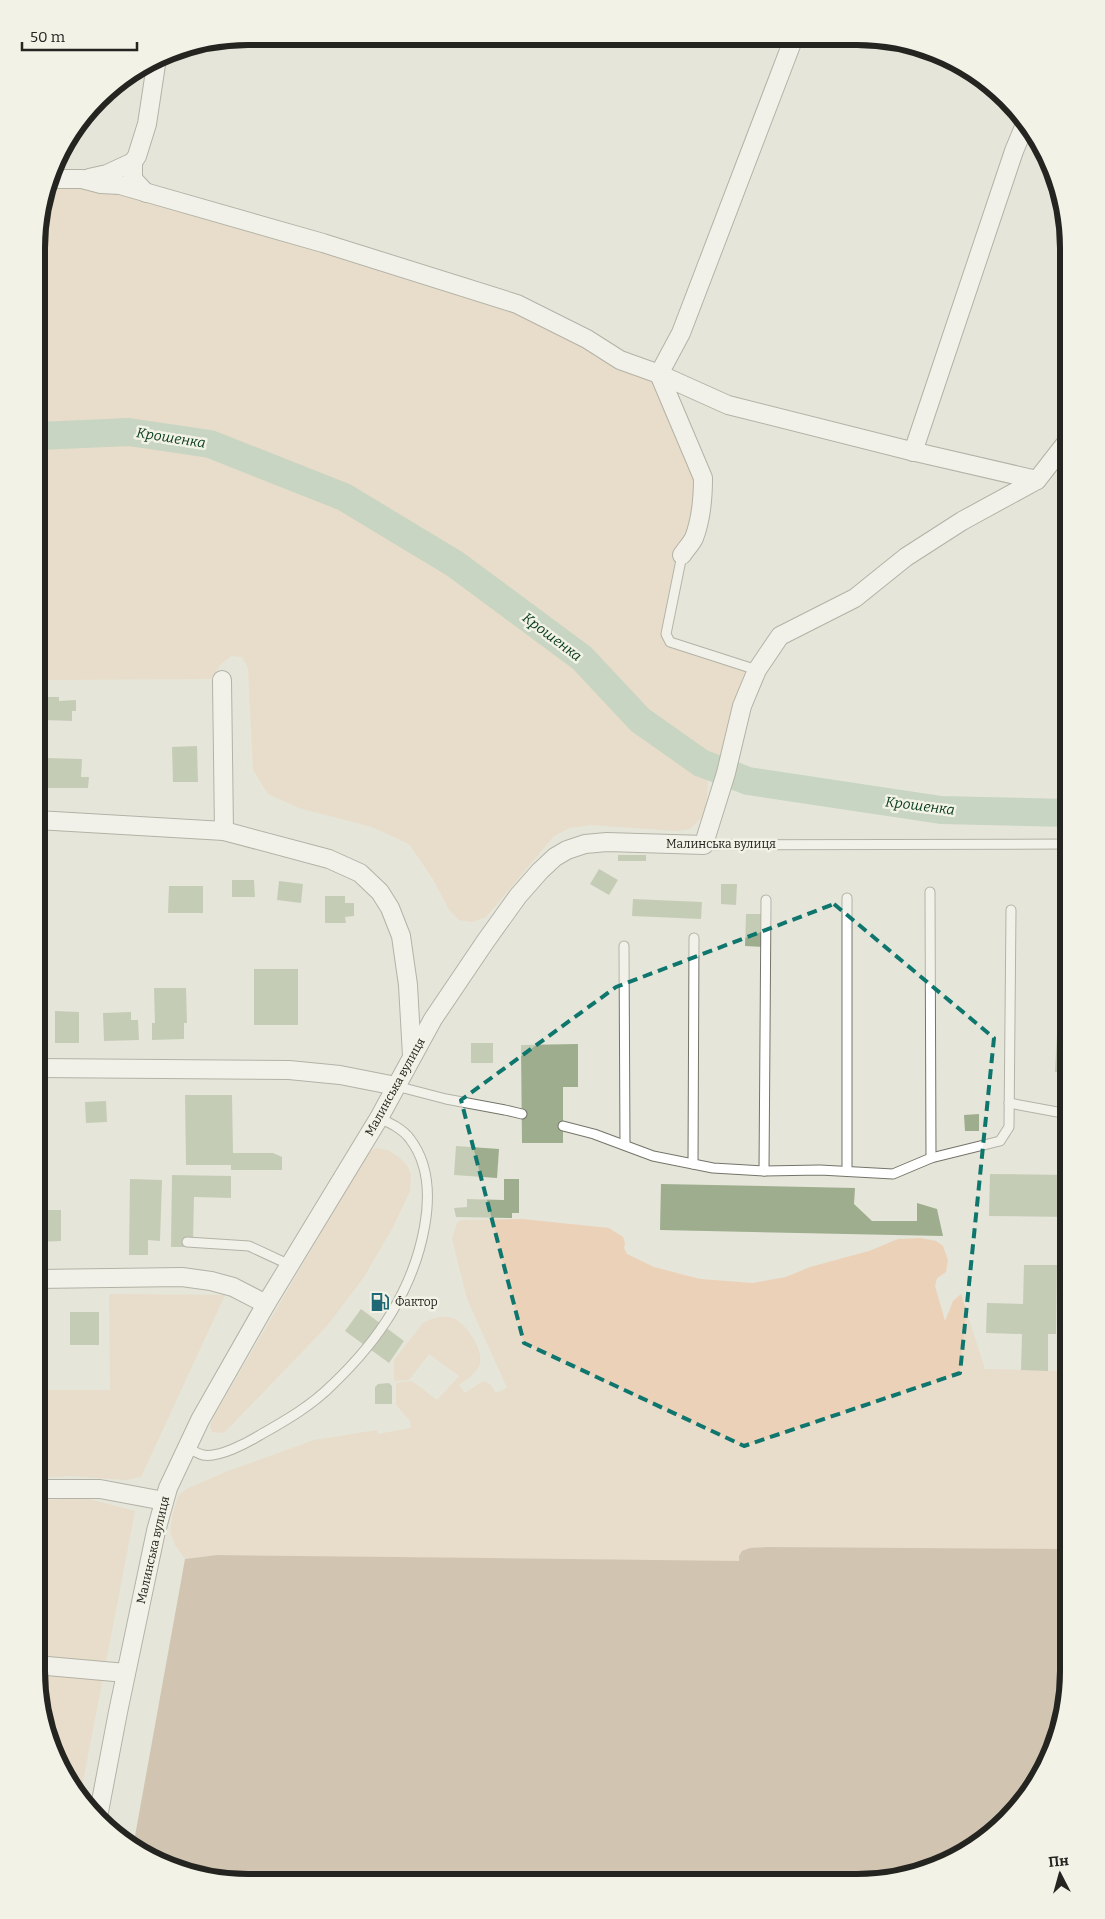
<svg xmlns="http://www.w3.org/2000/svg" width="1105" height="1919" font-family="Bitter,serif">
  <style>
    .green { fill: #ebd1b8 }
    .forest { fill: #b99e83 }
    .lines { fill: none; stroke-linecap: round; stroke-linejoin: round }
    .river { stroke: #a2c1a7; stroke-width: 28 }
    .building { fill: #9dad8d }
    .service-casing { stroke: #74746a; stroke-width: 11 }
    .minor-casing { stroke: #74746a; stroke-width: 20 }
    .service { stroke: #fff; stroke-width: 9 }
    .minor { stroke: #fff; stroke-width: 18 }
    .marked { fill: none; stroke: #0f766e; stroke-width: 4; stroke-dasharray: 10 6; stroke-linejoin: round }
    .labels { text-anchor: middle; dominant-baseline: central; stroke-width: 5; stroke-linejoin: round; paint-order: stroke }
    .street-label { font-size: 12px; fill: #242420; stroke: #f2f2e7 }
    .poi-label { font-size: 12px; fill: #242420; stroke: #f2f2e7; text-anchor: start }
    .water-label { font-size: 14px; font-style: italic; fill: #023715; stroke: #f2f2e7 }
    .rim { fill: none; stroke: #242420; stroke-width: 6 }
  </style>
  <rect width="100%" height="100%" fill="#e5e5d9"/>
  <g class="green">
    <polygon points="51,177 82,179 517,304 659,374 703,478 682,555 666,634 670,642 757,670 726,773 701,764 708,782 706,806 700,819 690,829 675,831 592,825 569,828 553,837 486,917 472,922 459,920 449,910 433,879 409,844 372,827 299,808 268,794 253,770 248,668 242,657 231,656 220,665 211,679 37,680 38,221"/>
    <polygon points="377,1148 388,1150 400,1158 407,1165 411,1175 410,1191 393,1227 364,1277 327,1326 227,1430 223,1433 212,1432 210,1427 214,1416 365,1158 373,1149"/>
    <path d="M522,1219l87,9 14,9 2,6 -1,5 3,6 27,13 46,12 53,4 33,-6 24,-10 59,-16 29,-12 22,-1 16,3 7,5 5,14 -2,12 -9,6 -2,8 10,35 8,-20 8,-7 24,75 83,2v195l-851,-11 -32,4 -10,-14 -5,-13 3,-19 5,-17 8,-7 42,-18 86,-31 63,-10 1,4 33,-6 -1,-7 -14,-16v-22l16,-2 25,19 22,-24 -30,-22 -20,26 -15,1v-21l28,-36c9,-6 20,-9 30,-6 14,4 34,35 27,48 -4,8 -13,14 -20,19l6,8 18,-12 7,3 6,9 11,-5 -40,-89 -15,-60 5,-16 4,-3z"/>
    <polygon points="109,1294 225,1295 141,1477 126,1480 71,1476 36,1478 37,1390 110,1390"/>
    <polygon points="65,1499 89,1499 135,1511 80,1797 72,1789 48,1739 36,1671 36,1501"/>
  </g>
  <polygon class="forest" points="767,1547 1068,1549 1068,1685 1053,1752 1025,1800 975,1847 925,1871 857,1883 220,1881 167,1867 133,1847 185,1559 217,1555 739,1561 739,1556 742,1551 750,1548"/>
  <g class="lines">
    <polyline class="river" points="38,436 129,432 210,444 344,497 455,564 582,658 640,720 701,763 748,781 941,810 1069,813"/>
  </g>
  <g class="building">
    <polygon points="44,697 59,697 59,701 76,700 76,711 72,711 72,721 45,720"/>
    <polygon points="197,746 198,782 173,782 172,747"/>
    <polygon points="45,758 82,759 81,777 89,777 88,788 45,788"/>
    <rect x="618" y="855" width="28" height="6"/>
    <polygon points="599,869 618,880 609,895 590,884"/>
    <polygon points="232,880 254,880 255,897 232,897"/>
    <polygon points="279,881 303,884 301,903 277,900"/>
    <polygon points="721,884 737,884 736,905 721,904"/>
    <polygon points="169,886 203,886 203,913 168,913"/>
    <polygon points="325,896 345,896 345,903 354,903 354,916 345,917 346,923 325,923"/>
    <polygon points="633,899 702,902 701,919 632,916"/>
    <polygon points="746,914 766,914 765,947 745,946"/>
    <rect x="254" y="969" width="44" height="56"/>
    <polygon points="154,988 186,988 187,1023 184,1023 184,1039 152,1040 152,1023 155,1023"/>
    <polygon points="55,1011 79,1012 79,1043 55,1043"/>
    <polygon points="131,1012 131,1020 138,1020 139,1040 104,1041 103,1013"/>
    <polygon points="1057,1034 1068,1034 1068,1073 1055,1072"/>
    <rect x="471" y="1043" width="22" height="20"/>
    <polygon points="578,1044 578,1087 563,1087 563,1143 522,1143 521,1045"/>
    <polygon points="185,1095 232,1095 233,1153 273,1153 282,1157 282,1170 231,1170 231,1165 186,1165"/>
    <polygon points="106,1101 107,1122 86,1123 85,1102"/>
    <polygon points="979,1114 979,1131 965,1131 964,1115"/>
    <polygon points="456,1146 499,1149 497,1178 454,1175"/>
    <polygon points="990,1174 1068,1175 1068,1217 989,1216"/>
    <polygon points="172,1175 231,1176 231,1198 194,1197 193,1241 188,1247 171,1247"/>
    <polygon points="130,1179 162,1180 160,1241 148,1240 148,1255 129,1255"/>
    <polygon points="504,1179 519,1179 519,1213 512,1213 512,1218 456,1217 454,1208 467,1207 467,1199 504,1200"/>
    <polygon points="661,1184 855,1188 854,1204 872,1221 917,1221 917,1203 937,1209 943,1236 660,1230"/>
    <polygon points="47,1210 61,1210 61,1241 37,1242 37,1215 47,1215"/>
    <polygon points="1024,1265 1057,1265 1056,1334 1048,1334 1048,1371 1021,1370 1022,1334 986,1333 987,1303 1023,1304"/>
    <polygon points="361,1309 404,1341 389,1363 345,1331"/>
    <rect x="70" y="1312" width="29" height="33"/>
    <polygon points="389,1383 392,1386 392,1404 375,1404 375,1387 378,1384"/>
  </g>
  <g class="lines">
    <g class="service-casing">
      <g id="service">
        <polyline points="682,555 666,634 670,642 757,670"/>
        <polyline points="704,845 1069,844"/>
        <polyline points="930,892 931,1158"/>
        <polyline points="847,898 847,1171"/>
        <polyline points="624,946 625,1145"/>
        <polyline points="396,1086 446,1099 505,1110 522,1114"/>
        <polyline points="1009,1103 1068,1114"/>
        <polyline points="563,1126 594,1134 653,1156 713,1168 764,1171 820,1170 893,1174 931,1158 1000,1141 1009,1127 1011,910"/>
        <polyline points="693,1164 694,938"/>
        <polyline points="764,1171 766,900"/>
        <polyline points="187,1242 249,1246 290,1265"/>
        <path d="M186,1448c5,2 11,5 17,7 16,3 44,-12 57,-20 25,-14 51,-29 72,-50 21,-20 45,-48 60,-73 27,-45 54,-126 18,-173 -7,-10 -20,-16 -31,-21"/>
      </g>
    </g>
    <g class="minor-casing">
      <g id="minor">
        <polyline points="89,178 107,174 133,162"/>
        <polyline points="55,179 82,179 101,184 120,185 323,243 517,304 587,339 620,360 659,374 728,405 907,450 1037,480"/>
        <polyline points="146,193 133,179 133,162 137,156 147,124 157,58"/>
        <polyline points="913,452 1014,151 1026,122"/>
        <path d="M682,555c4,-6 9,-11 12,-17 7,-18 9,-42 9,-60l-44,-104 22,-41 112,-293"/>
        <polyline points="222,680 224,831"/>
        <polyline points="37,820 224,831 329,859 360,873 380,892 390,908 401,936 408,985 412,1056"/>
        <polyline points="706,837 726,773 742,706 757,670 780,636 855,598 906,557 962,521 1037,480 1069,439"/>
        <polyline points="37,1068 289,1070 340,1075 396,1086"/>
        <polyline points="37,1279 182,1277 211,1281 233,1287 266,1304"/>
        <polyline points="36,1489 100,1489 164,1501"/>
        <polyline points="36,1665 126,1673"/>
        <polyline points="98,1817 118,1712 156,1531 168,1488 200,1420 266,1304 379,1118 433,1019 485,942 518,896 540,871 555,857 567,850 585,844 607,842 704,845"/>
      </g>
    </g>
    <use href="#service" class="service"/>
    <use href="#minor" class="minor"/>
  </g>
  <path d="M0 0H1105V1919H0ZM834,904l160,134 -34,335 -216,73 -220,-103 -63,-243 155,-113z" fill="#e5e5d9" fill-opacity=".55" fill-rule="evenodd"/>
  <path class="marked" d="M834,904l160,134 -34,335 -216,73 -220,-103 -63,-243 155,-113z"/>
  <defs>
    <g id="fuel-bare" transform="scale(1.5)"><path d="M-5.5-6h7V0h2V4h1.3V-2.5L3-4.5l.8-.8L6-3V5H2.5V1h-1V6h-7ZM-4.2-4.7v3.2H.2V-4.7Z" fill="#206875" stroke="#f2f2e7" stroke-width="2.5" paint-order="stroke"/></g>
  </defs>
  <g fill-rule="evenodd">
    <use href="#fuel-bare" x="380" y="1302"/>
  </g>
  <g class="labels">
    <g class="street-label">
      <text x="721" y="844">Малинська вулиця</text>
      <text transform="translate(395 1087) rotate(-61)">Малинська вулиця</text>
      <text transform="translate(153 1550) rotate(-77)">Малинська вулиця</text>
    </g>
    <g class="poi-label">
      <text x="395" y="1302">Фактор</text>
    </g>
    <g class="water-label">
      <text transform="translate(171 438) rotate(9)">Крошенка</text>
      <text transform="translate(552 637) rotate(37)">Крошенка</text>
      <text transform="translate(920 806) rotate(7)">Крошенка</text>
    </g>
  </g>
  <path d="M0 0H1105V1919H0ZM248 45H857A203 203 0 0 1 1060 248V1671A203 203 0 0 1 857 1874H248A203 203 0 0 1 45 1671V248A203 203 0 0 1 248 45Z" fill="#f2f2e7" fill-rule="evenodd"/>
  <path class="rim" d="M248 45H857A203 203 0 0 1 1060 248V1671A203 203 0 0 1 857 1874H248A203 203 0 0 1 45 1671V248A203 203 0 0 1 248 45Z"/>
  <g transform="translate(1060 1874) rotate(354)" stroke="#f2f2e7" stroke-width="4" paint-order="stroke">
  <path d="M0-4L9 19L0 12L-9 19Z" fill="#242420"/>
  <text y="-8" font-size="14" font-weight="bold" text-anchor="middle" fill="#242420">Пн</text>
  </g>
  <path d="M22 42v8h115v-8" fill="none" stroke="#242420" stroke-width="2.5"/>
  <text x="30" y="42" font-size="15" fill="#242420" stroke="#f2f2e7" stroke-width="4" paint-order="stroke">50 m</text>
</svg>
